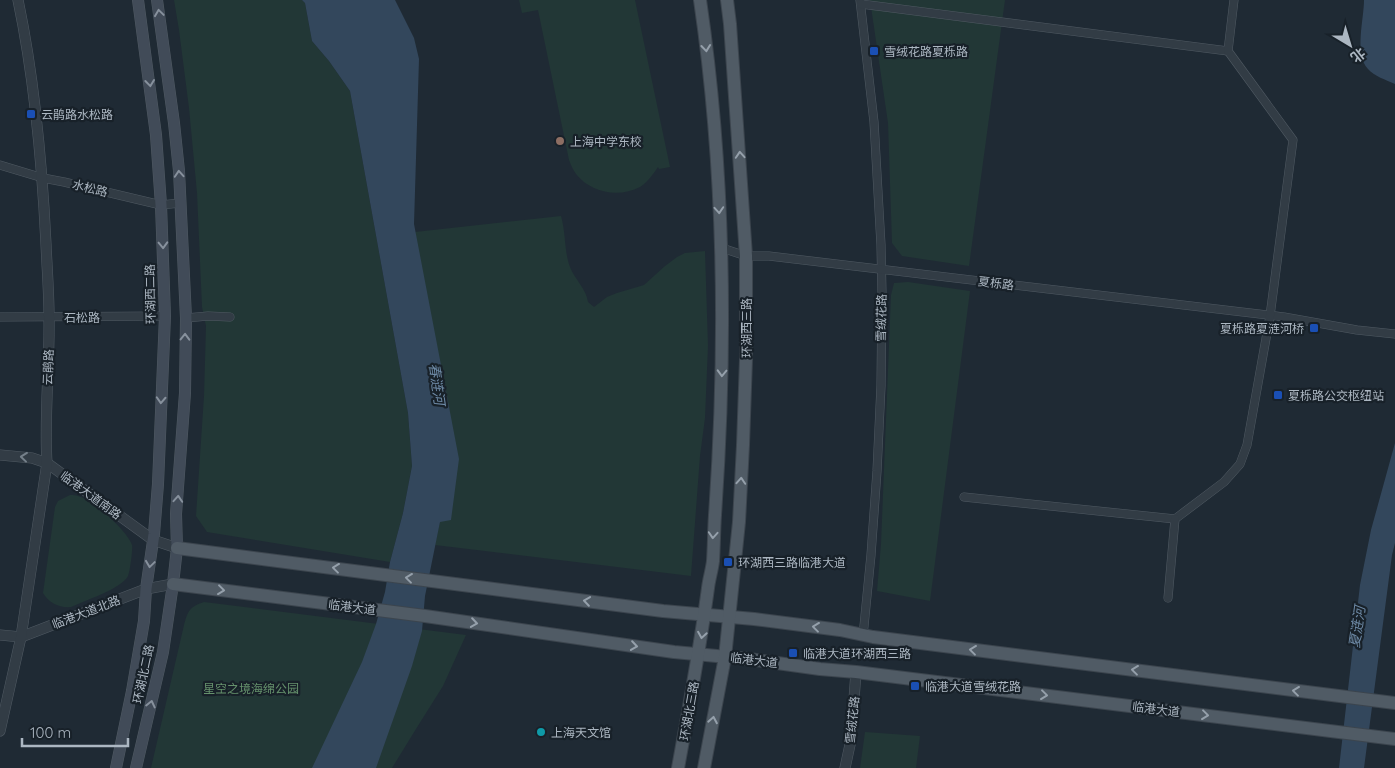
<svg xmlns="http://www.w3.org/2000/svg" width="1395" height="768" font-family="Quicksand,'Noto Sans SC',sans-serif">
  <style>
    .green { fill: #223736 }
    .water { fill: #33475c }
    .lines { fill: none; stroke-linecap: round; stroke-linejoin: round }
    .minor-casing { stroke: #505a63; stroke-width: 9 }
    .tertiary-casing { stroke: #505a63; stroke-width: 11 }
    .secondary-casing { stroke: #505a63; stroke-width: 12 }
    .primary-casing { stroke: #3c454e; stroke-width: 14 }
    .minor { stroke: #323c45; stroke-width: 8 }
    .tertiary { stroke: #323c45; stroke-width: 10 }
    .secondary { stroke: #414b58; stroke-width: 11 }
    .primary { stroke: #505b65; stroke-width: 12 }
    .oneway { stroke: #87919d }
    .oneway2 { stroke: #95a0ab }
    .oneway3 { stroke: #75808a }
    .transit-dot { fill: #1a4fb4; stroke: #182129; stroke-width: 2 }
    .education-dot { fill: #8d6e63; stroke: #182129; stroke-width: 2 }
    .culture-dot { fill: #0f9aa8; stroke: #182129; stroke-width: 2 }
    .labels { text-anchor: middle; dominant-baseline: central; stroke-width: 4.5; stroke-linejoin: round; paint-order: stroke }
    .poi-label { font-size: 12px; fill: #acb7c2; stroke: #182129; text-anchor: start }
    .street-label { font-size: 12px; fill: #acb7c2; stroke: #182129 }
    .park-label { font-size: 12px; fill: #65916c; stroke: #182129 }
    .water-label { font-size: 14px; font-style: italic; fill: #6e8aa6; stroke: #182129 }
  </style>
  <rect width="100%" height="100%" fill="#1f2a34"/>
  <g class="green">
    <polygon points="174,0 302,0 305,3 312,41 329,61 350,91 408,413 412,466 403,513 390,562 207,532 196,516 204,396 206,326 202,307 197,193 189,108 179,30"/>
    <path d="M519,0h116l35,167 -11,2 -1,-2c-5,7 -10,15 -18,20 -21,11 -49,6 -64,-13 -3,-4 -5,-9 -7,-14l-31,-150 -16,3z"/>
    <polygon points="870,0 1005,0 969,266 902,256 892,243 888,123"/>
    <path d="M561,216c5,17 3,35 9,51 5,13 16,21 18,35l6,5 13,-10 10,-4 27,-8 21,-19 12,-9 8,-4 20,-2 3,95 -3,72 -5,38 -9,120 -256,-31 5,-24 -25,-289z"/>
    <polygon points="908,282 970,291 930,601 877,591 881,544 891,295 894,283"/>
    <path d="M70,495c1,0 6,0 8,1 14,4 49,34 54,49 1,4 -2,26 -4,31 -7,13 -42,24 -57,31 -12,1 -22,-4 -28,-14l12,-86 3,-6z"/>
    <path d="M204,602l262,33 -23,51 -27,43 -24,39h-241l33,-143c4,-14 5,-18 20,-23z"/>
    <polygon points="865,732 920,736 916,768 860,768"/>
  </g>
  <g class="water">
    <polygon points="302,0 395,0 414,38 419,59 414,224 459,459 451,520 440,522 425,596 422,631 412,666 376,768 312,768 362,662 376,624 385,592 390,562 403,513 412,466 408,413 350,91 329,61 312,41 305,3"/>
    <path d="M1364,0h31v84c-9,-4 -21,-8 -27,-15 -14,-15 -4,-50 -4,-69z"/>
    <polygon points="1395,443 1395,543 1392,555 1364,768 1339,768 1360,585 1371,530"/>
  </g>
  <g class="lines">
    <g class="minor-casing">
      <g id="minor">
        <polyline points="860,0 874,122 881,245 882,294 881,386 877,471 871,555 863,636"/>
        <polyline points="861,4 1228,51"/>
        <polyline points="0,165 43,178 64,182 161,205 180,203"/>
        <polyline points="722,248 746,256 769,256 1284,317 1357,330 1395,334"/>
        <polyline points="0,317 165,316"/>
        <polyline points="186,318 208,316 230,317"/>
        <polyline points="964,497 1175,519 1224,482 1240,464 1247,445 1270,316 1293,140 1228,51 1234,0"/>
        <polyline points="1168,598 1175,519"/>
      </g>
    </g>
    <g class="tertiary-casing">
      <g id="tertiary">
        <polyline points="0,455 32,458 47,463 153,540 177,548"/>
        <polyline points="0,635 21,637 146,589 173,584"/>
        <path d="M0,731l21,-94 26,-174c-3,-49 3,-98 2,-147 0,-24 -2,-48 -3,-72 -4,-82 -11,-163 -28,-244"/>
        <polyline points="845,768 851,740 856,672"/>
      </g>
    </g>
    <g class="secondary-casing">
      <g id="secondary">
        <polyline points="116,768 132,691 144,621 146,589 154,534 158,484 165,316 161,205 156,135 138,0"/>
        <polyline points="136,768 163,652 173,584 177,548 176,514 185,393 186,318 179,171 174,123 157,0"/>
      </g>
    </g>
    <g class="primary-casing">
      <g id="primary">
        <polyline points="177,548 663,611 754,619 840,630 873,637 1395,703"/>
        <polyline points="173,584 425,616 674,652 749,659 820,669 856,672 1395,739"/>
        <path d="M678,768c11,-60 22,-120 30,-180 1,-9 4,-18 5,-27 1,-15 1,-31 2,-46 12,-172 10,-345 -15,-515"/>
        <polyline points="704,768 725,657 739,522 743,445 746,359 746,256 730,24 727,0"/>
      </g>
    </g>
    <use href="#minor" class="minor"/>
    <use href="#tertiary" class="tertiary"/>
    <use href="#secondary" class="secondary"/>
    <use href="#primary" class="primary"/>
  </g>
  <defs><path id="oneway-chevron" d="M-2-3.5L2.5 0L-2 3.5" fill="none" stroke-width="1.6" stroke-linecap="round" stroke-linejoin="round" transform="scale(1.25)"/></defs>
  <g class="oneway">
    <use href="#oneway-chevron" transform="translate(159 13) rotate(-98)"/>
    <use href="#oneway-chevron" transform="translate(150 83) rotate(83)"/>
    <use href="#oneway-chevron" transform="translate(179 174) rotate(-94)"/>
    <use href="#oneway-chevron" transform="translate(163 245) rotate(88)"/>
    <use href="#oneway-chevron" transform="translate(185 337) rotate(-89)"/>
    <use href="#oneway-chevron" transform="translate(161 400) rotate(93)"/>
    <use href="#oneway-chevron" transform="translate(178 499) rotate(-86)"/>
    <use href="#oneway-chevron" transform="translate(150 564) rotate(98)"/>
    <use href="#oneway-chevron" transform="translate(151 704) rotate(-77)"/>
  </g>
  <g class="oneway2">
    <use href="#oneway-chevron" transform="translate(706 48) rotate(84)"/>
    <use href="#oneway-chevron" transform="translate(740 155) rotate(-94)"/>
    <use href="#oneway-chevron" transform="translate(719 210) rotate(86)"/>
    <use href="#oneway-chevron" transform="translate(722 373) rotate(92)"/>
    <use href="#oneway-chevron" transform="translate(741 481) rotate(-86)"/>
    <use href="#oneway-chevron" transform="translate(713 535) rotate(94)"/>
    <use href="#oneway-chevron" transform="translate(336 568) rotate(-173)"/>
    <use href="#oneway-chevron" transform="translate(409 578) rotate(-173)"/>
    <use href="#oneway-chevron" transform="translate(221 590) rotate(7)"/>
    <use href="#oneway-chevron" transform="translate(587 601) rotate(-172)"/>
    <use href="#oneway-chevron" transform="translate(474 623) rotate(8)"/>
    <use href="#oneway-chevron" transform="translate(816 627) rotate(-173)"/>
    <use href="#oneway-chevron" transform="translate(702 635) rotate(99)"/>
    <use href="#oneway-chevron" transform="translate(634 646) rotate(8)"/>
    <use href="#oneway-chevron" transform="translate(973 650) rotate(-173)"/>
    <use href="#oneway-chevron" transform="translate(1135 670) rotate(-173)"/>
    <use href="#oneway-chevron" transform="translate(1296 691) rotate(-173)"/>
    <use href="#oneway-chevron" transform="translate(1044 695) rotate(7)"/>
    <use href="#oneway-chevron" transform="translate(1205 715) rotate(7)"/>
    <use href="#oneway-chevron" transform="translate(713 720) rotate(-80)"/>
  </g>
  <use class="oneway3" href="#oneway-chevron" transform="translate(24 457) rotate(-174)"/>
  <g class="transit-dot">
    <rect x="869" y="46" width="10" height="10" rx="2.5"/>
    <rect x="26" y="109" width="10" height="10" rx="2.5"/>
    <rect x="1309" y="323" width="10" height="10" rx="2.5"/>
    <rect x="1273" y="390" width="10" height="10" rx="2.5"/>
    <rect x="723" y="557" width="10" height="10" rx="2.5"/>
    <rect x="788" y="648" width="10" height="10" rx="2.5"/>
    <rect x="910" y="681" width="10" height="10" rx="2.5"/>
  </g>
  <circle class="education-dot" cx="560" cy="141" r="5"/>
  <circle class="culture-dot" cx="541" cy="732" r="5"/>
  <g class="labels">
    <g class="poi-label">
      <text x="884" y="51">雪绒花路夏栎路</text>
      <text x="41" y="114">云鹃路水松路</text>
      <text x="570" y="141">上海中学东校</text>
      <text x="1304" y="328" text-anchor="end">夏栎路夏涟河桥</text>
      <text x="1288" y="395">夏栎路公交枢纽站</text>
      <text x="738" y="562">环湖西三路临港大道</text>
      <text x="803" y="653">临港大道环湖西三路</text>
      <text x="925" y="686">临港大道雪绒花路</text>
      <text x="551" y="732">上海天文馆</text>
    </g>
    <g class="street-label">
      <text transform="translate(90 188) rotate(14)">水松路</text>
      <text transform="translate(996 283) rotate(7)">夏栎路</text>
      <text transform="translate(150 294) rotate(-91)">环湖西二路</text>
      <text x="82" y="317">石松路</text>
      <text transform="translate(881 318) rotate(-89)">雪绒花路</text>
      <text transform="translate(746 328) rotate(-90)">环湖西三路</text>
      <text transform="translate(48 367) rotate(-88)">云鹃路</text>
      <text transform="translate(91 495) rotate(36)">临港大道南路</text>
      <text transform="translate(352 607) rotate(7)">临港大道</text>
      <text transform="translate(86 612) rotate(-21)">临港大道北路</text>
      <text transform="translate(754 660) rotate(7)">临港大道</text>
      <text transform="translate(143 674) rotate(-78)">环湖北二路</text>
      <text transform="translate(1156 709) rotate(7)">临港大道</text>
      <text transform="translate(689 711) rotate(-80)">环湖北三路</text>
      <text transform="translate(852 720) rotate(-84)">雪绒花路</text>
    </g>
    <g class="park-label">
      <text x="251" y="688">星空之境海绵公园</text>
    </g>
    <g class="water-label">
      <text transform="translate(437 384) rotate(82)">春涟河</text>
      <text transform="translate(1357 627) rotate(-82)">夏涟河</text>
    </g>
  </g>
  <g transform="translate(1350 45) rotate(142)" stroke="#182129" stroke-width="4" paint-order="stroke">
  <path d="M0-4L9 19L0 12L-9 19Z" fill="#acb7c2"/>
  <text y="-8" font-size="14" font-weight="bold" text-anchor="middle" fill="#acb7c2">北</text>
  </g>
  <path d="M22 738v8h106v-8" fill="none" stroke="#acb7c2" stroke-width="2.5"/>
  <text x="30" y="738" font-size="15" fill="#acb7c2" stroke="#182129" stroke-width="4" paint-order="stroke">100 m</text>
</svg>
